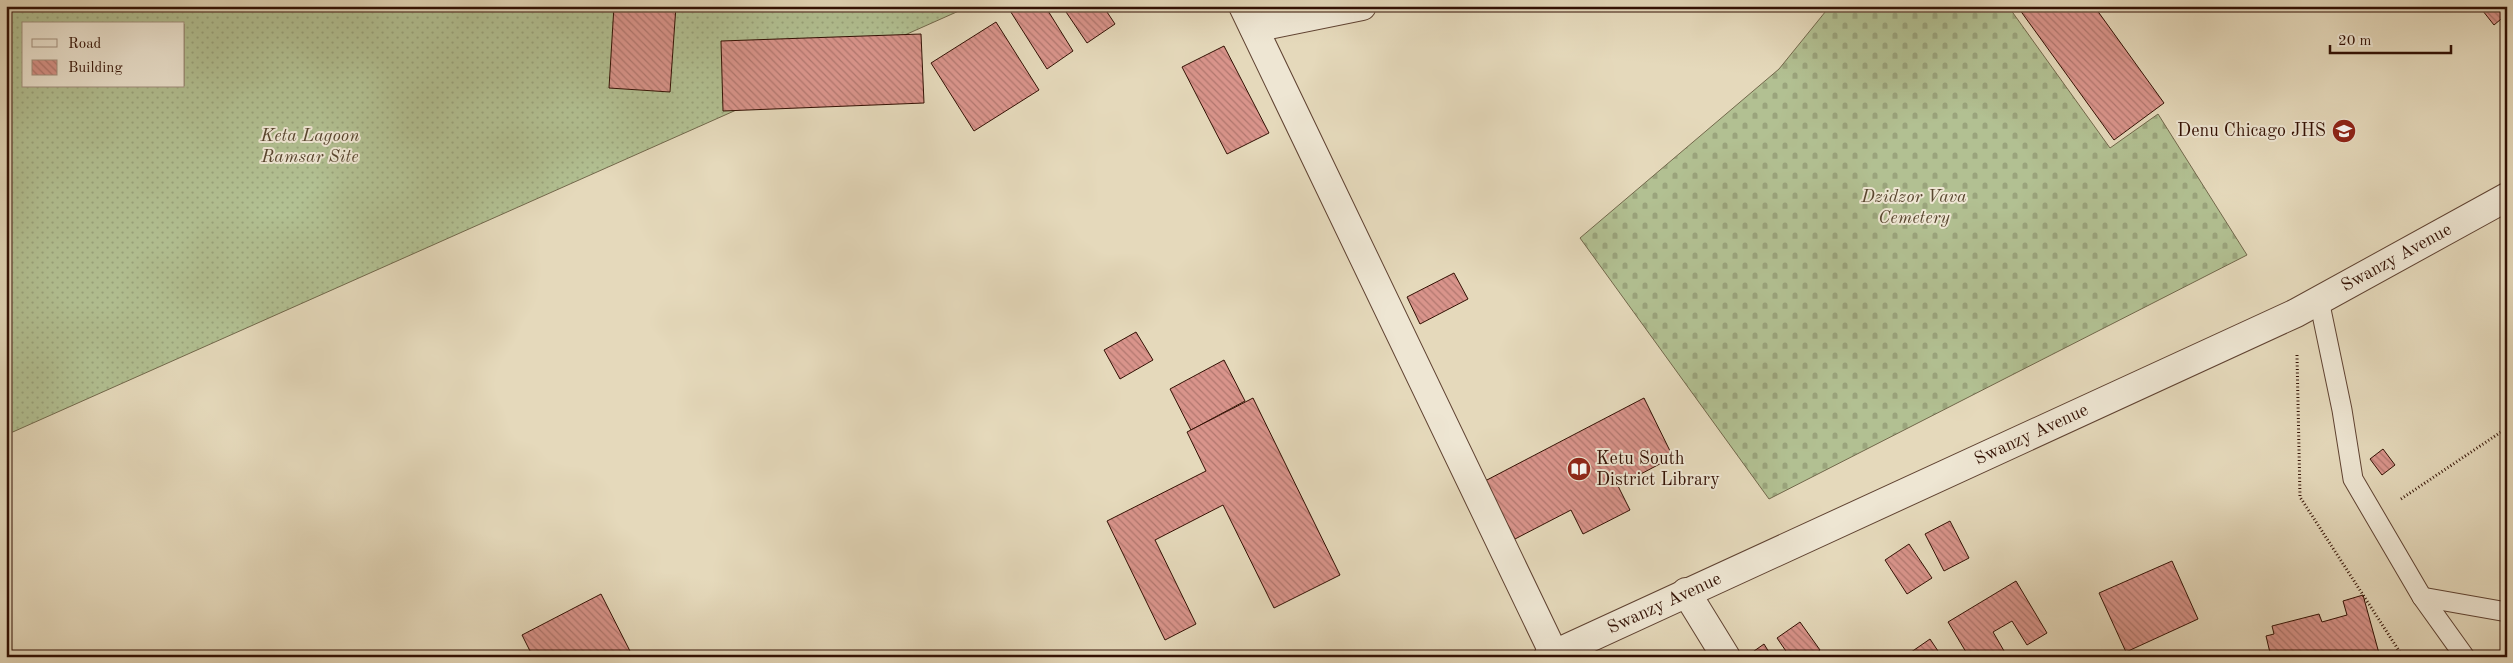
<svg xmlns="http://www.w3.org/2000/svg" width="2513" height="663" font-family="'Old Standard TT',serif">
  <style>
    .grass { fill: url(#grass-dots); stroke: #72684b; fill-rule: evenodd }
    .cemetery { fill: url(#cemetery-stones); stroke: #72684b }
    .building { fill: url(#building-back-hatch); stroke: #331104 }
    .lines { fill: none; stroke-linecap: round; stroke-linejoin: round }
    .lane-casing { stroke: #604332; stroke-width: 21 }
    .street-casing { stroke: #604332; stroke-width: 30 }
    .path { stroke: #331104; stroke-width: 3; stroke-dasharray: 1 2.5; stroke-linecap: butt }
    .lane { stroke: #eee6d3; stroke-width: 19 }
    .street { stroke: #eee6d3; stroke-width: 28 }
    .labels { text-anchor: middle; dominant-baseline: central; stroke-width: 4; stroke-linejoin: round; paint-order: stroke }
    .poi-label { font-size: 18px; fill: #331104; stroke: #eee6d3; text-anchor: end }
    .park-label { font-size: 18px; font-style: italic; fill: #59462f; stroke: #eee6d3 }
    .street-label { font-size: 18px; fill: #331104; stroke: #eee6d3 }
  </style>
  <defs>
    <pattern id="grass-dots" width="8" height="8" patternUnits="userSpaceOnUse" patternTransform="scale(1.25)"><rect width="8" height="8" fill="#b2c092"/><path d="M2 2h.1M6 6h.1" fill="none" stroke="#9aa47c" stroke-width="1.8" stroke-linecap="round"/></pattern>
    <pattern id="cemetery-stones" width="16" height="16" patternUnits="userSpaceOnUse" patternTransform="scale(1.25)"><rect width="16" height="16" fill="#b2c092"/><path d="M2 7V4a2 2 0 0 1 4 0v3zM10 15v-3a2 2 0 0 1 4 0v3z" fill="#9aa47c"/></pattern>
    <pattern id="building-back-hatch" width="6" height="6" patternUnits="userSpaceOnUse" patternTransform="scale(1.25)"><rect width="6" height="6" fill="#d9948b"/><path d="M-1 5l2 2M0 0l6 6M5-1l2 2" fill="none" stroke="#b1776f"/></pattern>
  </defs>
  <rect width="100%" height="100%" fill="#e5d9bb"/>
  <filter id="stains"><feTurbulence type="fractalNoise" baseFrequency=".004" numOctaves="4"/><feColorMatrix values="0 0 0 0 .2 0 0 0 0 .09 0 0 0 0 .02 0 0 0 .5 -.17"/></filter>
  <radialGradient id="worn" r=".72"><stop offset=".6" stop-color="#630" stop-opacity="0"/><stop offset="1" stop-color="#630" stop-opacity=".3"/></radialGradient>
  <path class="grass" d="M6,6h964l-964,429zM24,24h160v62h-160z"/>
  <polygon class="cemetery" points="1830,6 2008,6 2110,148 2158,114 2247,255 1769,499 1580,238 1779,69"/>
  <g class="building">
    <polygon points="614,6 676,6 670,92 609,88"/>
    <polygon points="1007,6 1045,6 1073,51 1047,69"/>
    <polygon points="1062,6 1103,6 1115,24 1087,43"/>
    <polygon points="2017,6 2094,6 2164,103 2114,140"/>
    <polygon points="2479,6 2507,6 2507,14 2494,25"/>
    <polygon points="996,22 1039,90 974,131 931,63"/>
    <polygon points="921,34 924,103 723,111 721,41"/>
    <polygon points="1224,46 1269,133 1227,154 1182,67"/>
    <polygon points="1454,273 1468,299 1420,324 1407,297"/>
    <polygon points="1136,332 1153,360 1120,379 1104,350"/>
    <polygon points="1224,360 1245,401 1191,430 1170,389"/>
    <polygon points="1253,398 1340,575 1274,608 1223,505 1155,540 1196,624 1165,640 1107,521 1206,471 1187,432"/>
    <polygon points="1644,398 1673,457 1618,486 1630,510 1583,534 1571,510 1515,539 1485,481"/>
    <polygon points="2383,449 2395,465 2382,475 2370,459"/>
    <polygon points="1950,521 1969,558 1944,571 1925,534"/>
    <polygon points="1909,544 1932,578 1907,594 1885,560"/>
    <polygon points="2172,561 2198,619 2126,652 2099,593"/>
    <polygon points="2016,581 2047,633 2027,645 2012,621 1993,632 2007,656 1969,657 1948,622"/>
    <polygon points="601,594 633,657 533,657 522,635"/>
    <polygon points="2363,595 2380,657 2271,657 2266,636 2274,634 2272,626 2319,614 2322,622 2347,615 2343,601"/>
    <polygon points="1800,622 1820,650 1811,657 1790,657 1777,638"/>
    <polygon points="1930,639 1942,657 1904,657"/>
    <polygon points="1764,644 1772,657 1747,657 1747,656"/>
  </g>
  <g class="lines">
    <g class="lane-casing">
      <g id="lane">
        <polyline points="2319,300 2342,410 2353,479 2422,597 2465,657"/>
        <polyline points="2422,597 2507,612"/>
      </g>
    </g>
    <g class="street-casing">
      <g id="street">
        <polyline points="1243,6 1554,654"/>
        <polyline points="1254,28 1362,6"/>
        <polyline points="1686,592 1726,657"/>
        <path id="s1" d="M1548,657l748,-344 211,-116"/>
      </g>
    </g>
    <g class="path">
      <polyline points="2297,355 2300,497 2403,657"/>
      <polyline points="2401,499 2507,428"/>
    </g>
    <use href="#lane" class="lane"/>
    <use href="#street" class="street"/>
  </g>
  <defs>
    <g id="school-disc" transform="scale(1.25)"><circle r="9.5" fill="#8f2418" stroke="#eee6d3"/><path d="M0-5L7-2L0 1L-7-2ZM-4 1L0 2.5L4 1V4Q0 6-4 4Z" fill="#fff"/></g>
    <g id="library-disc" transform="scale(1.25)"><circle r="9.5" fill="#8f2418" stroke="#eee6d3"/><path d="M-6-4Q-3-5.5-.7-3.5V5Q-3 3-6 4ZM6-4Q3-5.5 .7-3.5V5Q3 3 6 4Z" fill="#fff"/></g>
  </defs>
  <g fill-rule="evenodd">
    <use href="#school-disc" x="2344" y="131"/>
    <use href="#library-disc" x="1579" y="469"/>
  </g>
  <g class="labels">
    <g class="poi-label">
      <text x="2326" y="131">Denu Chicago JHS</text>
      <text x="1596" y="459" text-anchor="start">Ketu South<tspan x="1596" dy="21">District Library</tspan></text>
    </g>
    <g class="park-label">
      <text x="310" y="136">Keta Lagoon<tspan x="310" dy="21">Ramsar Site</tspan></text>
      <text x="1914" y="197">Dzidzor Vava<tspan x="1914" dy="21">Cemetery</tspan></text>
    </g>
    <g class="street-label">
      <text stroke="none"><textPath href="#s1" startOffset="938">Swanzy Avenue</textPath></text>
      <text stroke="none"><textPath href="#s1" startOffset="532">Swanzy Avenue</textPath></text>
      <text stroke="none"><textPath href="#s1" startOffset="128">Swanzy Avenue</textPath></text>
    </g>
  </g>
  <rect width="2513" height="663" fill="none" stroke="#e5d9bb" stroke-width="25"/>
  <rect x="8" y="8" width="2498" height="648" fill="none" stroke="#331104" stroke-width="2.5"/>
  <rect x="12" y="12" width="2488" height="638" fill="none" stroke="#331104"/>
  <rect x="22" y="22" width="162" height="65" fill="#eee6d3" stroke="#a39180"/>
  <rect x="32" y="39" width="25" height="8" fill="#eee6d3" stroke="#a39180"/>
  <text x="68" y="48" font-size="15" fill="#331104">Road</text>
  <rect x="32" y="60" width="25" height="15" fill="url(#building-back-hatch)" stroke="#a39180"/>
  <text x="68" y="72" font-size="15" fill="#331104">Building</text>
  <path d="M2330 45v8h121v-8" fill="none" stroke="#331104" stroke-width="2.5"/>
  <text x="2338" y="45" font-size="15" fill="#331104" stroke="#eee6d3" stroke-width="4" paint-order="stroke">20 m</text>
  <rect width="100%" height="100%" filter="url(#stains)"/>
  <rect width="100%" height="100%" fill="url(#worn)"/>
</svg>
